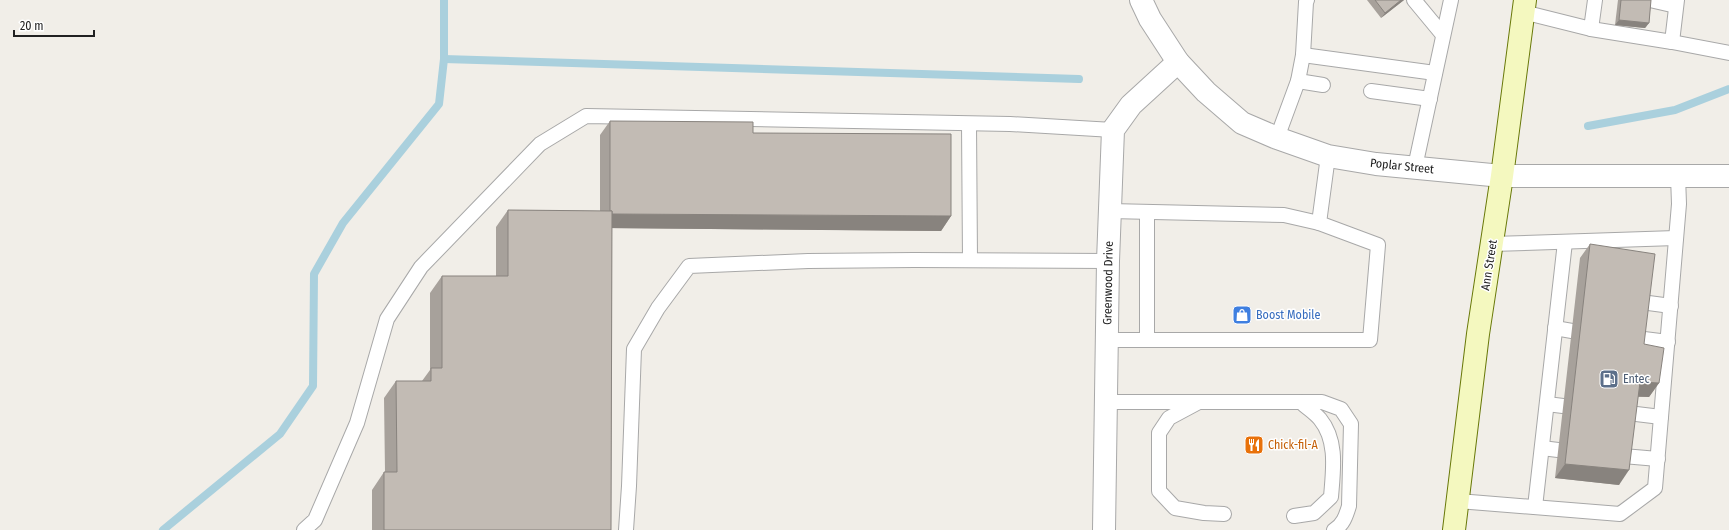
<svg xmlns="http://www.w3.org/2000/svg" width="1729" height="530" font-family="'Fira Sans Condensed',sans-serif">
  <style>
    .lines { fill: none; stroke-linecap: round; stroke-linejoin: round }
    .stream { stroke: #aad0dd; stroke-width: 8 }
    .service-casing { stroke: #a8a8a8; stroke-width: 16 }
    .minor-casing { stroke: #a8a8a8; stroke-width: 24 }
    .tertiary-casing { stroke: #a8a8a8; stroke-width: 24 }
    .secondary-casing { stroke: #687808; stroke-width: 24 }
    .service { stroke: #fff; stroke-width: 14 }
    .minor { stroke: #fff; stroke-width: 22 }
    .tertiary { stroke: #fff; stroke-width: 22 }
    .secondary { stroke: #f4f8bf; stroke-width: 22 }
    .wall { fill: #a7a19b }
    .shaded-wall { fill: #88837e }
    .building { fill: #c2bbb4; stroke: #88837e }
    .labels { text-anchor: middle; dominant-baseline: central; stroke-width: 3; stroke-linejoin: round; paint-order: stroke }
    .street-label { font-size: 12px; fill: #212121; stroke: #fff }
    .shop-label { font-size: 12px; fill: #366cbe; stroke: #fff; text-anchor: start }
    .service-label { font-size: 12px; fill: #4e5e75; stroke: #fff; text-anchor: start }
    .food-label { font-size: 12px; fill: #c56008; stroke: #fff; text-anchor: start }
  </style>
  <rect width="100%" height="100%" fill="#f1eee8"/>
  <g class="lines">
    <g class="stream">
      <polyline points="444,59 1079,79"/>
      <polyline points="1588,126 1675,110 1729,89"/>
      <polyline points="163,530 280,434 313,386 314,274 343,223 439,104 444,59 444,0"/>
    </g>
    <g class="service-casing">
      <g id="service">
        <polyline points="1414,0 1443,35"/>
        <polyline points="1650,0 1676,6"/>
        <polyline points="1523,12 1591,29 1595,0"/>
        <polyline points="1591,29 1672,42 1677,0"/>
        <polyline points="1672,42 1729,53"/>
        <polyline points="1303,55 1435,73"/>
        <polyline points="1298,81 1323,85"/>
        <polyline points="1371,91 1430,99"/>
        <polyline points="969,124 970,260"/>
        <polyline points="1277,138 1298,81 1303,55 1306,2 1307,0"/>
        <polyline points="1415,167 1451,0"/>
        <polyline points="1110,211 1284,215 1319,223"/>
        <polyline points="1147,212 1147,340"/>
        <polyline points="1492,244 1676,238"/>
        <polyline points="1641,302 1671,306"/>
        <polyline points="1555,328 1572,331"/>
        <polyline points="1636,338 1668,342"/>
        <polyline points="1107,340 1370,340 1378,245 1319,223 1328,156"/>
        <path d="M1106,402h216l19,7 10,15 -2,82c-3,10 -6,19 -15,24"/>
        <polyline points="1197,403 1169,418 1159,433 1159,491 1175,508 1204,513 1224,514"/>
        <polyline points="1547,404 1563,406"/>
        <polyline points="1628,413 1661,417"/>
        <polyline points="1542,448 1558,450"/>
        <polyline points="1623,456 1658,459"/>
        <polyline points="1458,501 1620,514 1655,488 1679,204 1678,176"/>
        <polyline points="1535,507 1565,242"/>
        <path d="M1294,516l20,-3 17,-16c2,-26 7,-56 -11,-78 -5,-6 -13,-11 -19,-17"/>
        <polyline points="304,530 315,520 357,423 387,319 421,267 540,144 586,116 1010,124 1113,130"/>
        <polyline points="626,530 629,486 634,349 658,308 689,266 808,261 914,260 1108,261"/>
      </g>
    </g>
    <g class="minor-casing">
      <g id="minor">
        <polyline points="1502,176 1729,176"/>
        <polyline points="1104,530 1108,261 1113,130 1131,105 1178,62"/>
      </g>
    </g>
    <g class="tertiary-casing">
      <polyline id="tertiary" points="1141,0 1150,19 1178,62 1206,92 1242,123 1277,138 1328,156 1376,164 1502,176"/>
    </g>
    <g class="secondary-casing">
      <polyline id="secondary" points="1454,530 1478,334 1502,176 1525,0"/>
    </g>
    <use href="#service" class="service"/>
    <use href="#minor" class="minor"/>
    <use href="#tertiary" class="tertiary"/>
    <use href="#secondary" class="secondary"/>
  </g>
  <g class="wall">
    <polygon points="1367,0 1404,0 1381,18"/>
    <polygon points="1618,0 1651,0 1649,23 1645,28 1615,25"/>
    <polygon points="610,121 753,133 951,216 941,231 612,228 611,530 372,530 372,490 384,472 385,472 384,398 396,381 422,381 430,370 430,293 442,276 496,276 496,227 508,210 600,211 600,135"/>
    <polygon points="1590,244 1644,344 1659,383 1649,397 1638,397 1619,485 1555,478 1580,258"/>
  </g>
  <g class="shaded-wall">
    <polygon points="1401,0 1404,0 1381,18 1385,13"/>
    <polygon points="1619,20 1649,23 1645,28 1615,25"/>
    <polygon points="610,214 951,216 941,231 600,228"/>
    <polygon points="1640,382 1659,383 1649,397 1630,396"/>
    <polygon points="1565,464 1629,470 1619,485 1555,478"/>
  </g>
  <g class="building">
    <polygon points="1375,0 1401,0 1385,13"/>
    <polygon points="1621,0 1651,0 1649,23 1619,20"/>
    <polygon points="610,121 753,122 753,133 951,134 951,216 612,214 612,211 610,211"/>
    <polygon points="508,210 612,211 611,530 384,530 384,472 397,472 396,381 431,381 431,368 442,368 442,276 508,276"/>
    <polygon points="1590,244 1655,254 1644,344 1664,348 1659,383 1640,382 1629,470 1565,464"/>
  </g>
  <defs>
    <g id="shop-square" transform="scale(1)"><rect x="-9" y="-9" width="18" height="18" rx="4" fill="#3f7fe0" stroke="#fff"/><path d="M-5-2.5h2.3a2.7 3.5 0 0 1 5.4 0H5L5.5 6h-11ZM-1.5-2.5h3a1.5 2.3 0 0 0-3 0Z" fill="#fff"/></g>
    <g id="fuel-square" transform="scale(1)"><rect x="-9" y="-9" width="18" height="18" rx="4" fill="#5c6f8a" stroke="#fff"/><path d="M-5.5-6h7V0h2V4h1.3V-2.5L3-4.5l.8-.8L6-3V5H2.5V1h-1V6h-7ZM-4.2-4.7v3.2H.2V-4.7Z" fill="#fff"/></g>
    <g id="restaurant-square" transform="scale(1)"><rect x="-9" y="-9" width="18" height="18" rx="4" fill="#e8710a" stroke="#fff"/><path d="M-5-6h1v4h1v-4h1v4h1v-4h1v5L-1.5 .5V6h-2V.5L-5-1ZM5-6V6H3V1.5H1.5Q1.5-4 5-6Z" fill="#fff"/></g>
  </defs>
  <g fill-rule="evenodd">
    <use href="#shop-square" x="1242" y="315"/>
    <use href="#fuel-square" x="1609" y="379"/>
    <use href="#restaurant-square" x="1254" y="445"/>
  </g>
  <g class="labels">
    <g class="street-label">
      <text transform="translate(1402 166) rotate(6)">Poplar Street</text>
      <text transform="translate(1489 265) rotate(-81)">Ann Street</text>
      <text transform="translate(1108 283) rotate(-89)">Greenwood Drive</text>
    </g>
    <g class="shop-label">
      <text x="1256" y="315">Boost Mobile</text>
    </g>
    <g class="service-label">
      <text x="1623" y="379">Entec</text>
    </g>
    <g class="food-label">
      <text x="1268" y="445">Chick-fil-A</text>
    </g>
  </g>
  <path d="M14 30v6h80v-6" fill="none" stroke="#212121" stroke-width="2"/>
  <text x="20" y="30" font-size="12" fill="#212121" stroke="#ffffff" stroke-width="3" paint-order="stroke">20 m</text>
</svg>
